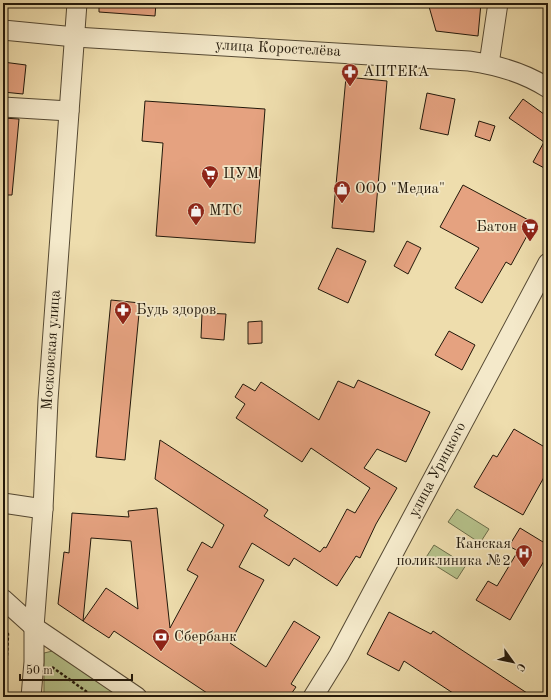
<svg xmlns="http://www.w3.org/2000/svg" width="551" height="700" font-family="'Old Standard TT',serif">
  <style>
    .green { fill: #b6c28b; stroke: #6c6d4a }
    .building { fill: #e5a280; stroke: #22180a }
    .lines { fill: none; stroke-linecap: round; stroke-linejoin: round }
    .minor-casing { stroke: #554933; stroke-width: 21 }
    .path { stroke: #22180a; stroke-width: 2.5; stroke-dasharray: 3 2; stroke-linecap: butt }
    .minor { stroke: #f4e9ca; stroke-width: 19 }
    .labels { text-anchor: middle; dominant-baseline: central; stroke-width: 3.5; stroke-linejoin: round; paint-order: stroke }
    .street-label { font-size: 15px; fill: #22180a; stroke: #f4e9ca }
    .poi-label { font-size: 15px; fill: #22180a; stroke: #f4e9ca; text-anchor: start }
  </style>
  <rect width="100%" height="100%" fill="#eeddad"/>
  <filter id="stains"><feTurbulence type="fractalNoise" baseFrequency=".005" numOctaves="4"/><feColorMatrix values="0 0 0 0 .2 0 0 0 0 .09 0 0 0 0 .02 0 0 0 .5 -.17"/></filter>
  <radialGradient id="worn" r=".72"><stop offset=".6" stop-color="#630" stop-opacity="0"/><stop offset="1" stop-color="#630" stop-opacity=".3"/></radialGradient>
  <g class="green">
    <polygon points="457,509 489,529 480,543 448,522"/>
    <polygon points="434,545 466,565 457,579 425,559"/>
    <polygon points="57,650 129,697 44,697 44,653"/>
  </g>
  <g class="building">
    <polygon points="99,3 156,3 155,16 99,12"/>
    <polygon points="428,3 481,3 478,36 436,31"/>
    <polygon points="3,62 26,65 23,94 3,92"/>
    <polygon points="346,77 387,81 374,232 332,228"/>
    <polygon points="427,93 455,99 448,135 420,129"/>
    <polygon points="523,99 548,117 548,170 533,162 544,142 509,118"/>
    <polygon points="145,101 265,109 255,243 156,236 163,143 142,141"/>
    <polygon points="3,118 19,119 12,195 3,195"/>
    <polygon points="479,121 495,126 490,141 475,136"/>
    <polygon points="463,185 534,223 511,265 506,262 482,303 455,288 479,248 440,227"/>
    <polygon points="407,241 421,248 408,274 394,266"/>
    <polygon points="337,248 366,261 348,303 318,289"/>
    <polygon points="111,300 140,303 125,460 96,457"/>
    <polygon points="202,313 226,314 224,340 201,338"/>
    <polygon points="262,321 262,343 248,344 248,322"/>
    <polygon points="449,331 475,345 462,370 435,355"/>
    <polygon points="358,380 430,412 406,462 377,449 364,468 397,488 376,524 360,558 356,556 337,586 294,558 289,566 252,543 239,567 264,580 230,643 266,667 294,621 320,637 291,684 296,687 289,697 213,697 114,631 109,638 83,621 106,588 138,609 131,541 91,538 83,621 58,604 64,552 69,553 72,513 129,517 128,511 157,508 170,628 198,576 187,570 202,542 212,548 224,525 155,479 160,440 268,510 264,516 320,552 324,547 326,548 347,509 355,513 370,488 311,448 302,462 236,418 245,404 235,397 243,384 255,391 261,382 319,420 338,381 354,388"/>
    <polygon points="514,429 548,449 548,470 523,515 474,487 493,455 497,457"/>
    <polygon points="520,528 548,545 548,554 510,620 476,600 488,581 497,586 518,551 509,546"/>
    <polygon points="389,612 431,634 433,631 533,697 459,697 404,661 399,671 367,654"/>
  </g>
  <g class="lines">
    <g class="minor-casing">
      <g id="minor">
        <path d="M3,30l72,7 394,24c29,4 54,11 79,27"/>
        <polyline points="489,64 498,3"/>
        <polyline points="3,107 69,111"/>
        <polyline points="3,503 43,509"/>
        <polyline points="3,599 34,627 137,697"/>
        <polyline points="31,697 34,662 34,627 43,509 48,400 77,3"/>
        <polyline points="313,697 339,655 548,263"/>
      </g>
    </g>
    <g class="path">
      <polyline points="3,630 8,634 5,697"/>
      <polyline points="3,653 8,654"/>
      <polyline points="52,667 94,697"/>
    </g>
    <use href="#minor" class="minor"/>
  </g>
  <defs>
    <g id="pharmacy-pin" transform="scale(0.9)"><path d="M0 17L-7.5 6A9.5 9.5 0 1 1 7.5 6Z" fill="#8f2418" stroke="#f4e9ca"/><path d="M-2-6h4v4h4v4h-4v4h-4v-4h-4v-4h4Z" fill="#fff"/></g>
    <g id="supermarket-pin" transform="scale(0.9)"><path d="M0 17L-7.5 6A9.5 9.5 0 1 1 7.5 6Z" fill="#8f2418" stroke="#f4e9ca"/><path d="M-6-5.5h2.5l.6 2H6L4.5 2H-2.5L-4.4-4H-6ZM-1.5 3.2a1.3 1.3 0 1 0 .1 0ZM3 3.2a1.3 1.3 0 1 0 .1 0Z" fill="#fff"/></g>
    <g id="shop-pin" transform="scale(0.9)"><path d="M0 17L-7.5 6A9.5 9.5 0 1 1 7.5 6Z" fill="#8f2418" stroke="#f4e9ca"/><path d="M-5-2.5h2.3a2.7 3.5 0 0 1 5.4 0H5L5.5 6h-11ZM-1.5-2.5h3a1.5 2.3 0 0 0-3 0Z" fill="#fff"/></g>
    <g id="hospital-pin" transform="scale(0.9)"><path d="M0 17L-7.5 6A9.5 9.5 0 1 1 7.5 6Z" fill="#8f2418" stroke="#f4e9ca"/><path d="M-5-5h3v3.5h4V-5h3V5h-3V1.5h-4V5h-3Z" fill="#fff"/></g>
    <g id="bank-pin" transform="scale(0.9)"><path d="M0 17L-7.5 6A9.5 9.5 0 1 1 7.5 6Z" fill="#8f2418" stroke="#f4e9ca"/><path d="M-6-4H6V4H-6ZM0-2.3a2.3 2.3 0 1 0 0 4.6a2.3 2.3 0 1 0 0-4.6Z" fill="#fff"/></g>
  </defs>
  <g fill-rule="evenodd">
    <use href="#pharmacy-pin" x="350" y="72"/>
    <use href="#supermarket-pin" x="210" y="174"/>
    <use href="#shop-pin" x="342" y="189"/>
    <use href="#shop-pin" x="196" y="211"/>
    <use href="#supermarket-pin" x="530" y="227"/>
    <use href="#pharmacy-pin" x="123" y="310"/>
    <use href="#hospital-pin" x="524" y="553"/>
    <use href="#bank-pin" x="161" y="637"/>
  </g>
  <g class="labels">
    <g class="street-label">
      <text transform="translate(278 49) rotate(3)">улица Коростелёва</text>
      <text transform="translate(52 350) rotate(-86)">Московская улица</text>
      <text transform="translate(438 470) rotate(-62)">улица Урицкого</text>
    </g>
    <g class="poi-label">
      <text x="363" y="72">АПТЕКА</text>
      <text x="223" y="174">ЦУМ</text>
      <text x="355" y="189">ООО "Медиа"</text>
      <text x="209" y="211">МТС</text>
      <text x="517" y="227" text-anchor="end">Батон</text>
      <text x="136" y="310">Будь здоров</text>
      <text x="511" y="544" text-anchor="end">Канская<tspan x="511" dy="17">поликлиника №2</tspan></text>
      <text x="174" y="637">Сбербанк</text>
    </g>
  </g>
  <rect width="551" height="700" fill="none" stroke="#eeddad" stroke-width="16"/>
  <rect x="4" y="4" width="543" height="692" fill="none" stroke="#22180a" stroke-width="2"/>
  <rect x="8" y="8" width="535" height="684" fill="none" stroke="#22180a"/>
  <g transform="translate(513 662) rotate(123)" stroke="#f4e9ca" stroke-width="3" paint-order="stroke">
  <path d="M0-3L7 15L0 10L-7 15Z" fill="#22180a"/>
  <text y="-6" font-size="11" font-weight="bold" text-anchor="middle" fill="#22180a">С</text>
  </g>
  <path d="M20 674v6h112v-6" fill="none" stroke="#22180a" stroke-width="2"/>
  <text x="26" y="674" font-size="12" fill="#22180a" stroke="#f4e9ca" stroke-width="3" paint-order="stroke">50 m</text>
  <rect width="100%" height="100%" filter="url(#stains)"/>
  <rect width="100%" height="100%" fill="url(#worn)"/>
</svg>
